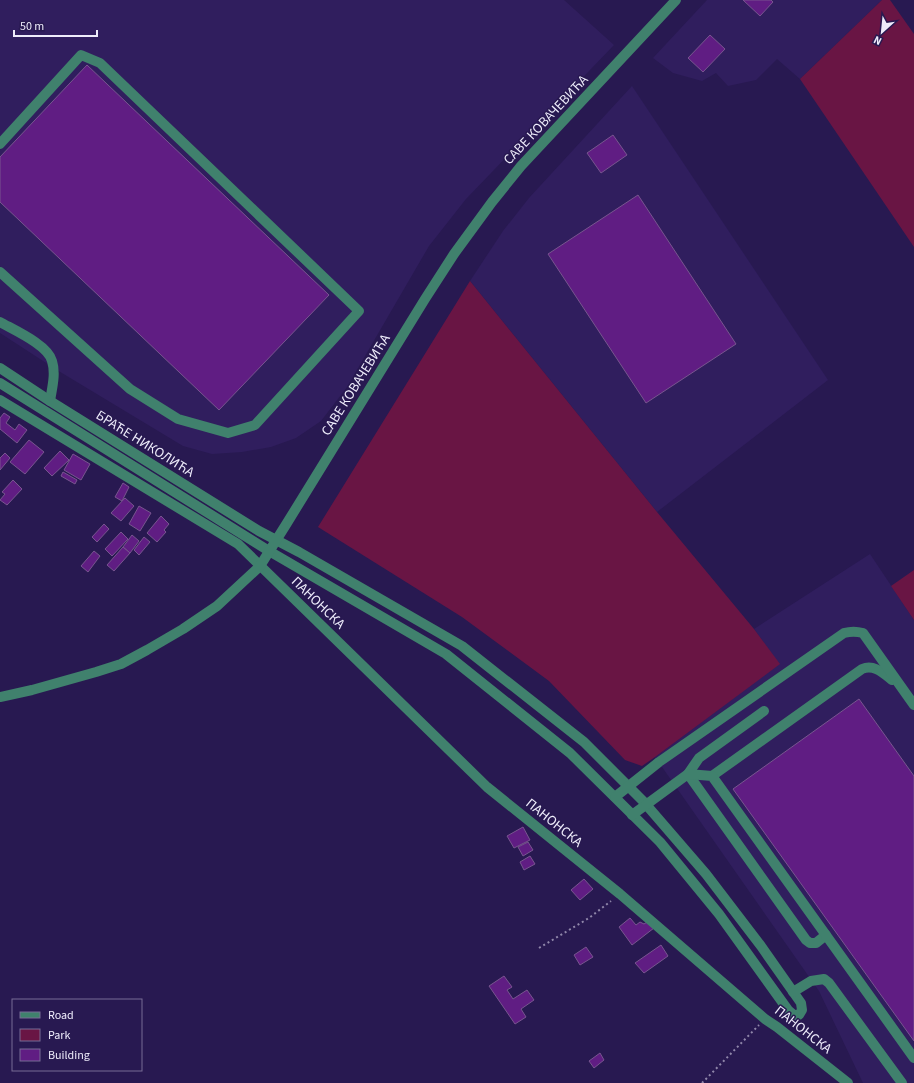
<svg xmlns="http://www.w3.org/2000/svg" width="914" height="1083" font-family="'Source Sans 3',sans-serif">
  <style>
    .built { fill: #301e5e }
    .green { fill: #691544 }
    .building { fill: #601d83; stroke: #78558f }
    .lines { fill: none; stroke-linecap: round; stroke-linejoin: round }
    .path { stroke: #9087aa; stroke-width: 2; stroke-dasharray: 2 3; stroke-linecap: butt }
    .minor { stroke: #40816d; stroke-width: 10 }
    .labels { text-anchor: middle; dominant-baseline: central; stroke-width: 3; stroke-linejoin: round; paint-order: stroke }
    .street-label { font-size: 14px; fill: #eeecfb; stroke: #281951 }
  </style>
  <rect width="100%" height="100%" fill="#281951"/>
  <g class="built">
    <polygon points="0,0 564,0 614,45 466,199 429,246 347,387 321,421 296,438 271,447 242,452 212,454 183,446 57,370 0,333"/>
    <polygon points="707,0 882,0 800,79 777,59 756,80 728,86 716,73 702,81 673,73 653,58"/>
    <polygon points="632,86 828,380 657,512 470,281 503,231 529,198"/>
    <polygon points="870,554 914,620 914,1083 863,1083 819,991 655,757 779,664 754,629"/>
  </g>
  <g class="green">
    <polygon points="882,0 890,0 914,34 914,247 800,79"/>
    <polygon points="470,281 657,512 754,629 780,664 655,757 642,766 625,760 549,681 462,617 318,527"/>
    <polygon points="914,570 914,620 891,586"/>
  </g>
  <g class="building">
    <polygon points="743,0 771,0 773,2 760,16"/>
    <polygon points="710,35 725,49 703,72 688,58"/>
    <polygon points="87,65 329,295 219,410 0,202 0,157"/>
    <polygon points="613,135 627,155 601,173 587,153"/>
    <polygon points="638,195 736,344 646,403 548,254"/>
    <polygon points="4,413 10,417 6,423 15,430 19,424 27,430 17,443 0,429 0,418"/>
    <polygon points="29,440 44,452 25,474 10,462"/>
    <polygon points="60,451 69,460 52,476 44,468"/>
    <polygon points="5,453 10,458 0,470 0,458"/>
    <polygon points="73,454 90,464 81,480 64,470"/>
    <polygon points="63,472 77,480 75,484 61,476"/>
    <polygon points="13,480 22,489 7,505 0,500 5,494 2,492"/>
    <polygon points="123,483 129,487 122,501 115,497"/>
    <polygon points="125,498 134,506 121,521 111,513"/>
    <polygon points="139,506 151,513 140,531 129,524"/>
    <polygon points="161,516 169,524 164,530 166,532 157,542 147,533"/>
    <polygon points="104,524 109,529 97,542 92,537"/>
    <polygon points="121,532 128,539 112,556 105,549"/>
    <polygon points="132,535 139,541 130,553 123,547"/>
    <polygon points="144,537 150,542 139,555 134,550"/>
    <polygon points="123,547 130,553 114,571 107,565"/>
    <polygon points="94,551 100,556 88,572 81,566"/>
    <polygon points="859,699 914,776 914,1041 733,789"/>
    <polygon points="523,827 530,840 514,848 507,836"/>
    <polygon points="528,842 533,850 523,856 518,847"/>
    <polygon points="530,856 535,864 524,870 520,862"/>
    <polygon points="584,879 593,889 580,900 571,890"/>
    <polygon points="630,918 636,925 640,922 644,924 647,922 654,928 632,945 619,927"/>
    <polygon points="661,945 668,956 644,973 635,963"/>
    <polygon points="586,947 593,957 580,965 574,955"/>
    <polygon points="504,976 512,987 507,990 513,999 527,990 534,1000 521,1009 526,1017 515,1024 489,986"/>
    <polygon points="600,1053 604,1060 594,1068 589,1061"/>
  </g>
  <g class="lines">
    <g class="path">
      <polyline points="539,948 589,918 611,901"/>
      <polyline points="702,1083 759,1025"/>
    </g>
    <g class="minor">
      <polyline points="0,144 81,55 100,63 359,311 255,425 228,433 178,419 130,389 0,272"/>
      <path d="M0,322c14,8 48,23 52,39 4,13 0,27 -2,40"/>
      <polyline points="0,368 50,401 259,531 299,552 462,646 584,742 643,801 706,874 761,946 801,1003 802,1010 799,1015 794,1015 788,1010 719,914 660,842 570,753 446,654 269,551 0,383"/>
      <polyline points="0,400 238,544 487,787 620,894 765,1019 777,1027 848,1083"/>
      <polyline points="0,697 32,690 96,672 121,664 147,650 183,629 217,606 260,566 287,523 425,299 454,254 492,202 521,166 676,0"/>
      <polyline points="764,711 699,758 688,774 806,940 810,943 816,943 826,935"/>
      <path d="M712,776l150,-107c12,-5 21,4 30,11"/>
      <path d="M615,797l44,-35 185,-129c7,-2 12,-2 19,0l51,72"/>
      <polyline points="632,815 688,774 712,776 914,1058"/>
      <polyline points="793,992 811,981 824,979 829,983 902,1083"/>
    </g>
  </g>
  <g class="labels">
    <g class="street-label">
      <text transform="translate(546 120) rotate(-47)">САВЕ КОВАЧЕВИЋА</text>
      <text transform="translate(356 385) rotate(-58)">САВЕ КОВАЧЕВИЋА</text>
      <text transform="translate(145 444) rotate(32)">БРАЋЕ НИКОЛИЋА</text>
      <text transform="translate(318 603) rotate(44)">ПАНОНСКА</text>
      <text transform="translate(554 823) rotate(39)">ПАНОНСКА</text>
      <text transform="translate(803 1030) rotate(38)">ПАНОНСКА</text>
    </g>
  </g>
  <rect x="12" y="999" width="130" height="72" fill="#281951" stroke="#776d95"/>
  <rect x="20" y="1012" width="20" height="6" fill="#40816d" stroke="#776d95"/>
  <text x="48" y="1019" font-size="12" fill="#eeecfb">Road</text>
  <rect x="20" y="1029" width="20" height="12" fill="#691544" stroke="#776d95"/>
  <text x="48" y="1039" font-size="12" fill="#eeecfb">Park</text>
  <rect x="20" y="1049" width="20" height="12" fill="#601d83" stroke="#776d95"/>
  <text x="48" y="1059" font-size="12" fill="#eeecfb">Building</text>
  <g transform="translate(882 32) rotate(207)" stroke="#281951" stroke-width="3" paint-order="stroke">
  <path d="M0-3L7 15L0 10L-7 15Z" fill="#eeecfb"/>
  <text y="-6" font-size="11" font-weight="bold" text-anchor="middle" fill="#eeecfb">N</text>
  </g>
  <path d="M14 30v6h83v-6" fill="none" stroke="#eeecfb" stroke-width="2"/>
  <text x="20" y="30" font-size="12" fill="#eeecfb" stroke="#281951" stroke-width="3" paint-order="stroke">50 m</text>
</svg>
